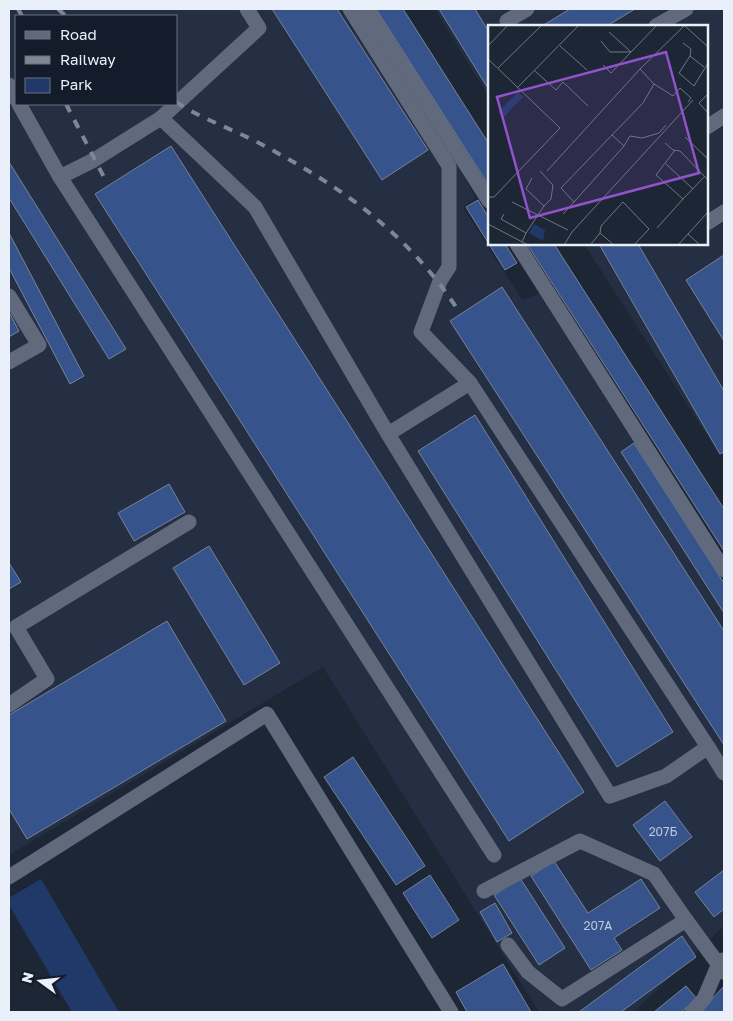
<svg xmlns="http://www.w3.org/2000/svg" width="733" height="1021" font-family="'Golos Text',sans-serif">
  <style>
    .built { fill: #242f44; fill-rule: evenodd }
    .green { fill: #203968 }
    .building { fill: #36548b; stroke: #778295 }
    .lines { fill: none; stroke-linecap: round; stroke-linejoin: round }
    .minor { stroke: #606a7c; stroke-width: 15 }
    .rail { stroke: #808794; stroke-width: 4; stroke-dasharray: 9 9; stroke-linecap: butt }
    .labels { text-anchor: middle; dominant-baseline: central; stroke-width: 4; stroke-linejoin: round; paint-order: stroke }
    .number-label { font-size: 12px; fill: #bdc9de }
    .inset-road { fill: none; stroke: #6f7784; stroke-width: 1 }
    .view { fill: #9153cb; fill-opacity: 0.15; stroke: #9153cb; stroke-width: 2.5 }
    .inset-edge { fill: none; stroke: #eaf0fa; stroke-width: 2.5 }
  </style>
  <rect width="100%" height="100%" fill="#1d2635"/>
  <g class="built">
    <path d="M9,9h359l108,189 -13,9 59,93 18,-7 184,294v339l-90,86h-95l-216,-345 -314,188zM16,16h160v88h-160z"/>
    <polygon points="435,9 724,9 724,451 719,454 584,244 707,244 707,26 489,26 489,97"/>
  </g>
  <polygon class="green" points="41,879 119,1012 72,1012 9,905 9,898"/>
  <g class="building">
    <polygon points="272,9 337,9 428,150 382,180"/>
    <polygon points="376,9 403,9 489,144 489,186"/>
    <polygon points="439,9 475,9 489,32 489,90"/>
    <polygon points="570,9 635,9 607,26 542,26"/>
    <polygon points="171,146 584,792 509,841 95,194"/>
    <polygon points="9,162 126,349 109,359 9,198"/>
    <polygon points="478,200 489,218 489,244 505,244 517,263 505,270 466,207"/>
    <polygon points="9,233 84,376 70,384 9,268"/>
    <polygon points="527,244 554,244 724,509 724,551"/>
    <polygon points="599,244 638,244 724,391 724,452 720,454"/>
    <polygon points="724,255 724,341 686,280"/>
    <polygon points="502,287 724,631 724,745 450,321"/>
    <polygon points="9,312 19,331 9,337"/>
    <polygon points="475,415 673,732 617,767 418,451"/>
    <polygon points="634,443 724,583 724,613 621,452"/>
    <polygon points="169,484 185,512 134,541 118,513"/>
    <polygon points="209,546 280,663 244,685 173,568"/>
    <polygon points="9,563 21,582 9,589"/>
    <polygon points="167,621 226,721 27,839 9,809 9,715"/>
    <polygon points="353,757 425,866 396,885 324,777"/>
    <polygon points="665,801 692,837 660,861 633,825"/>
    <polygon points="554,861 588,913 641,879 660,908 614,938 622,950 591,970 531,876"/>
    <polygon points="724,870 724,909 714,917 695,892"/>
    <polygon points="430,875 459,920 432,938 403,893"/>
    <polygon points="520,878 565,948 539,965 494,895"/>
    <polygon points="495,903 512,933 497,942 480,912"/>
    <polygon points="682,936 696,957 621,1012 579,1012"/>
    <polygon points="503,964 531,1012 467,1012 456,992"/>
    <polygon points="686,986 697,999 681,1012 654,1012"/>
    <polygon points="724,986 724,1012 700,1012"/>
  </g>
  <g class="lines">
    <g class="minor">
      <polyline points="350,9 449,166 449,267 440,281 421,332 470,383"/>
      <polyline points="367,9 489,201"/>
      <polyline points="507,21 527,9"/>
      <polyline points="656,26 686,9"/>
      <polyline points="9,85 16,99"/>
      <polyline points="19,104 60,177 94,160 161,118 255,207 388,434 610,796 666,776 708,747 470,383 388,434"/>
      <polyline points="161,118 259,28 247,9"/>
      <polyline points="707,127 724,116"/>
      <polyline points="60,177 494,855"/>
      <polyline points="707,223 724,212"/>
      <polyline points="517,244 724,570"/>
      <polyline points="9,296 39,345 9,362"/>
      <polyline points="9,705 47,679 16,627 189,522"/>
      <polyline points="708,747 724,773"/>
      <polyline points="9,877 267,714 451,1012"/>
      <polyline points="484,891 580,841 654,874 686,920"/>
      <polyline points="508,945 528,972 562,999 686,920 724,972"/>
      <polyline points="692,1012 704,999 718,966 723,960"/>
    </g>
    <g class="rail">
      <polyline points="18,9 22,16"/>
      <polyline points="58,9 66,16"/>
      <path d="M176,102c26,17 56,27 83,41 81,43 148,89 199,167"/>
      <polyline points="66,104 107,183"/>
    </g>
  </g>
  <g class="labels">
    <g class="number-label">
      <text x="663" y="831">207Б</text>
      <text x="598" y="925">207А</text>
    </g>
  </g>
  <g transform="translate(488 25)">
    <rect width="220" height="220" fill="#1d2635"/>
    <path d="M30,67l5,5 -19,20 -6,-5zM46,199l11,6 -2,11 -14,-8z" fill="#203968"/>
    <path class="inset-road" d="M196,0l24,22M113,16l9,11h21l-22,-20M195,18l8,6 -1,7M0,21l20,-21M72,21l27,24M0,34l72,69 -66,69h-6M115,40l8,8 46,-48M216,42l-14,-11 -11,17 15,13 14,-23M10,43l44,-43M47,46l21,19 7,-8 25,24M166,59l19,12 7,-8 11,10 -3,4M29,63l62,-63M220,69l-9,9 9,10M124,110l12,11 -50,56 -13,-14 51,-53 31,-32 11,-19 -14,-15 45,-44M197,112l23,22M177,118l8,7 7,1 28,29M136,121l6,-10 12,2 17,-5 7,-8M187,125l-19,25 27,24 22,-23M178,139l27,25M52,146l13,14 -2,14 -7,7M59,146l93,-102M24,177l56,28M16,189l-3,5 25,14 -4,9M75,189l11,-12M0,199l40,21M169,203l26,-29M38,208l18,-27 -18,-17 6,-11M112,208l14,12M200,209l12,11M103,219l9,-11 1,-7 22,-24 26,27 -15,16M76,220l8,-13 121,-132M190,220l30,-33"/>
    <path class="view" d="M178,27l33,121 -169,45 -33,-121z"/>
    <rect width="220" height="220" class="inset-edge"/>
  </g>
  <rect width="733" height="1021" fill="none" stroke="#eaf0fa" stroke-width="20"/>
  <rect x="15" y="15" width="162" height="90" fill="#141c2b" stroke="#6a717e"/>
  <rect x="25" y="31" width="25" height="8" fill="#606a7c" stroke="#6a717e"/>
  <text x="60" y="40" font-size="15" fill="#eaf0fa">Road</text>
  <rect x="25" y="56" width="25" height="8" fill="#808794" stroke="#6a717e"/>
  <text x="60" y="65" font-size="15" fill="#eaf0fa">Railway</text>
  <rect x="25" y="78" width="25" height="15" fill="#203968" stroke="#6a717e"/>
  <text x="60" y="90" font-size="15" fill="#eaf0fa">Park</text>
  <g transform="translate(40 981) rotate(285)" stroke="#141c2b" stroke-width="4" paint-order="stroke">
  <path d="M0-4L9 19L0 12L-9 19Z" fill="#eaf0fa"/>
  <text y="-8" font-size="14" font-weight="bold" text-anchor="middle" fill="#eaf0fa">N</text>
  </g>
</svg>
